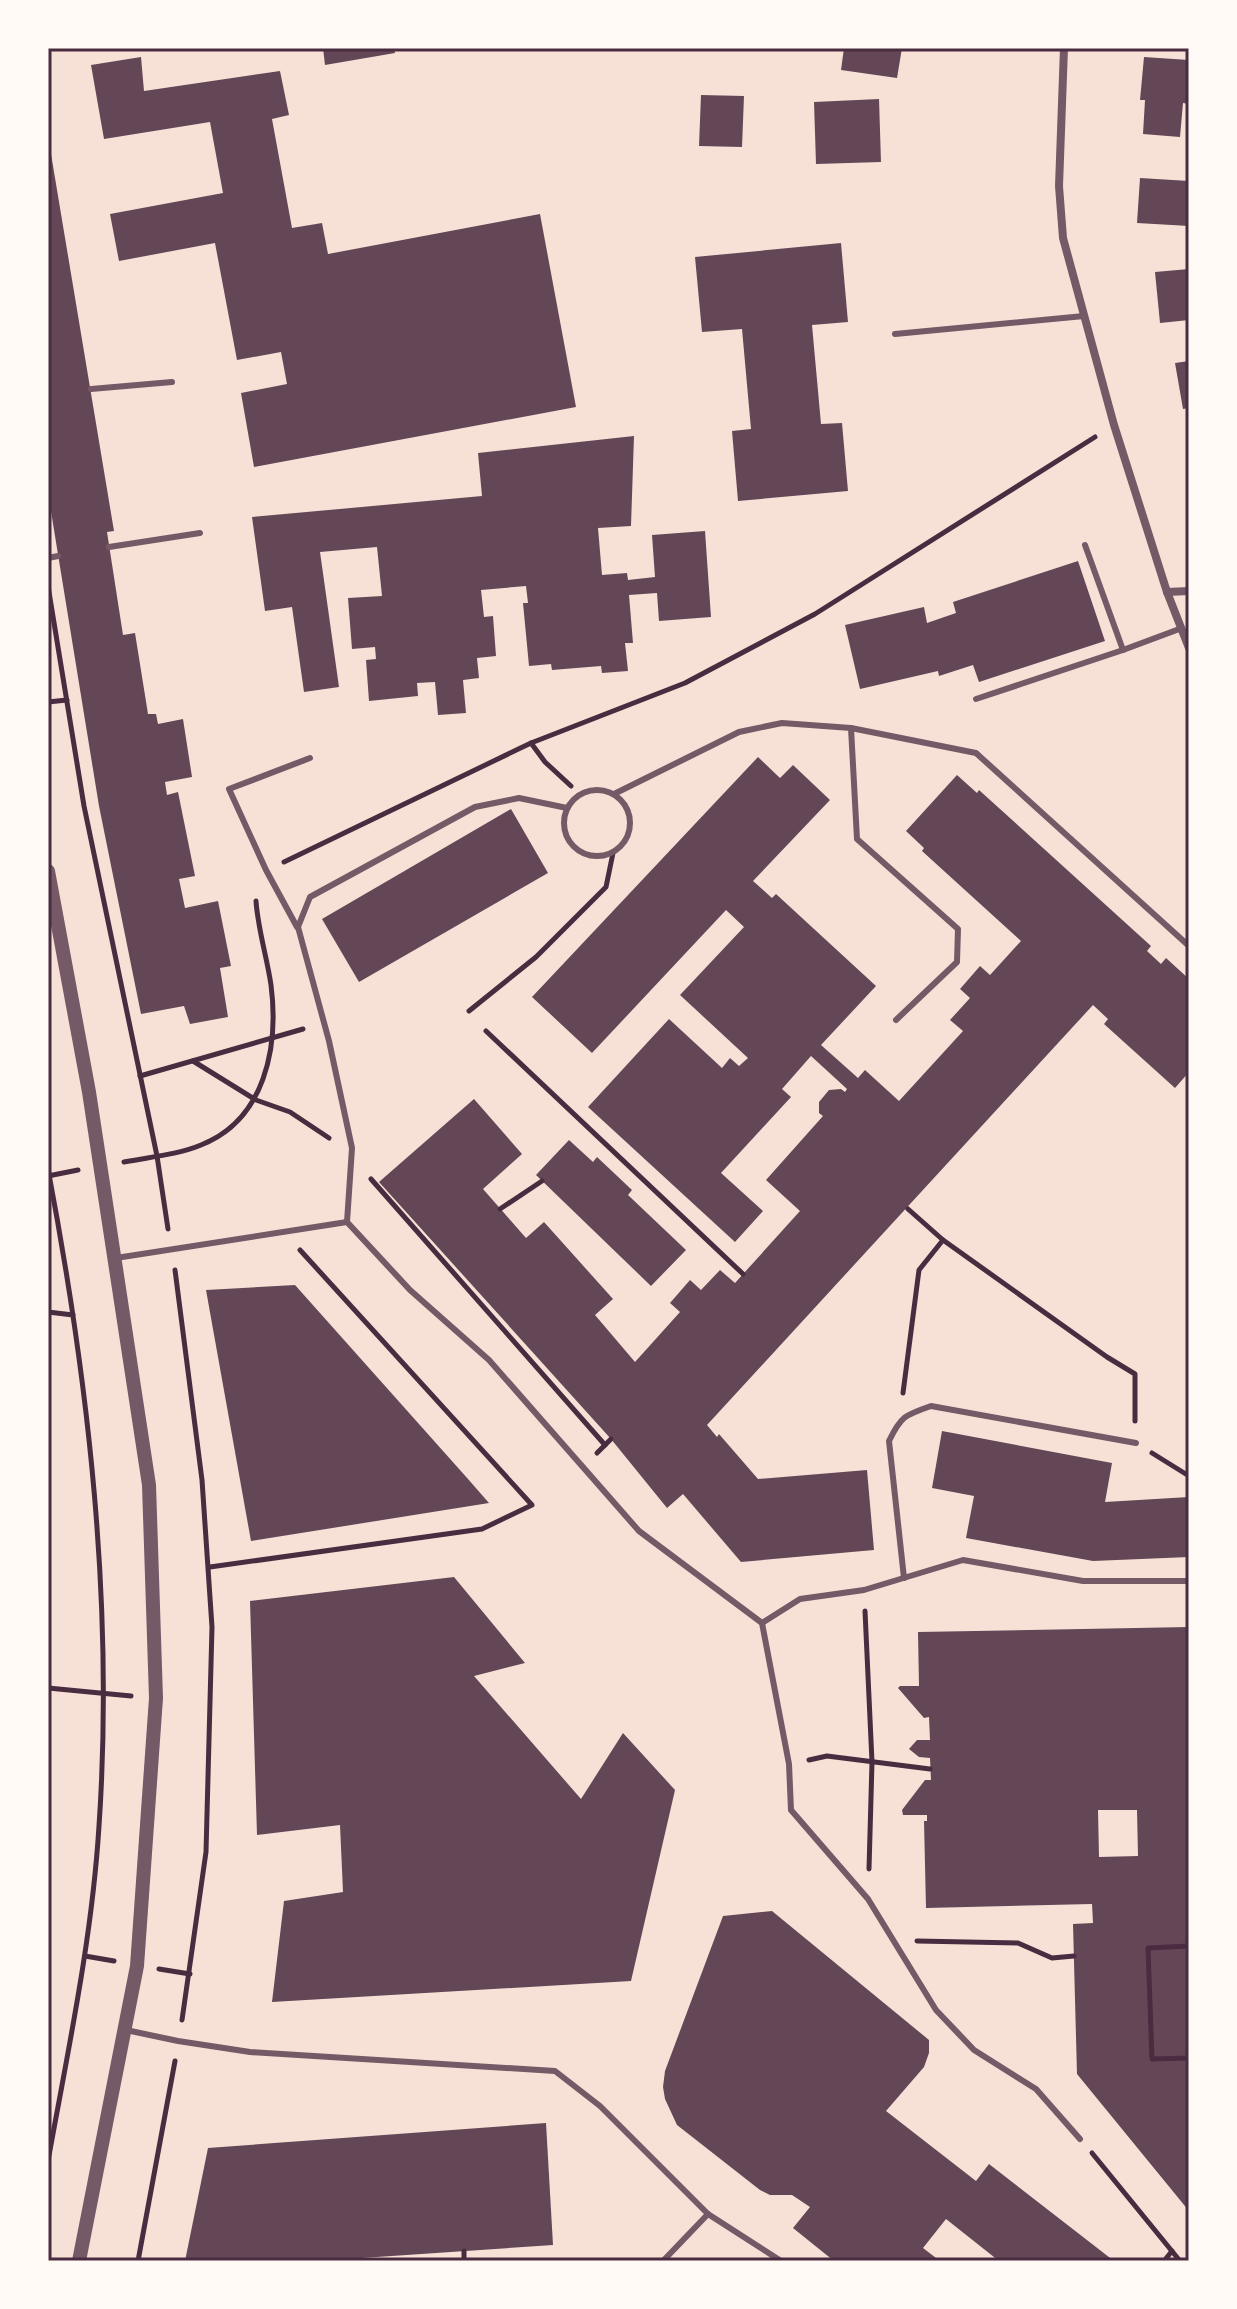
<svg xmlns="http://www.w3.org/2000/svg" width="1237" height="2309" font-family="'Fira Sans Condensed',sans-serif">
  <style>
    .building { fill: #644757; fill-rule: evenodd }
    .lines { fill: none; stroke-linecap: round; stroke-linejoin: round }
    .path { stroke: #4a2c40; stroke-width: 5 }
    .service { stroke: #755966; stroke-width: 6 }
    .minor { stroke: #755966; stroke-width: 8 }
    .tertiary { stroke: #755966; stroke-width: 14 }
    .neatline { fill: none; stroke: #4a2c40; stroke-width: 3 }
  </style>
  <rect width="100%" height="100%" fill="#f7e1d7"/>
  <g class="building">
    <polygon points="323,48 394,48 395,53 325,65"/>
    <polygon points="844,48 902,48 897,78 841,70"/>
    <polygon points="141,57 144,91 280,71 289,115 272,119 292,228 322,223 328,254 540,214 576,407 254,467 241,393 287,384 281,352 237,360 215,243 119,261 110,214 223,193 210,122 104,139 91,65"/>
    <polygon points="1144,57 1189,60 1189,104 1183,103 1180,137 1143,134 1145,100 1140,100"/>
    <polygon points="701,95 744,96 742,147 699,146"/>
    <polygon points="879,99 881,162 816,164 814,102"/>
    <polygon points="48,136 114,531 107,532 123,635 135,633 148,714 156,714 158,724 183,719 192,777 165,782 167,795 178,792 195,876 179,879 185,908 218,901 231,966 220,968 228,1017 190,1024 184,1006 141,1014 99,806 48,493"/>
    <polygon points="1140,178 1189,181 1189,226 1137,223"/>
    <polygon points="841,243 848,322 812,325 821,424 842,423 848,491 738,501 732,431 751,429 742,329 702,332 695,257"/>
    <polygon points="1189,269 1189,320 1160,323 1155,272"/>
    <polygon points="1189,361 1189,408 1183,409 1175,363"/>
    <polygon points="634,436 631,526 598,528 602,575 627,573 628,580 655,577 652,535 705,531 711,617 659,621 657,593 629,595 633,643 625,643 628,671 602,673 601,666 552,670 551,664 529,666 523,603 528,603 526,586 481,590 484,617 493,616 496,656 477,658 479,678 463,680 466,713 438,715 435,682 417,683 418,696 369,701 366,660 376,659 375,647 352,649 348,598 382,596 377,547 320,552 339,687 304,692 292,607 265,611 252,517 482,496 478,453"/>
    <polygon points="1078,561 1105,641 979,682 973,665 939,676 938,671 860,689 845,625 924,607 927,623 956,613 953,602"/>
    <polygon points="758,757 780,778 793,765 830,800 753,881 772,898 776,894 876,986 821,1045 858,1078 865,1070 899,1101 963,1031 950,1020 970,998 960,989 980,966 990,975 1021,941 922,851 924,848 906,831 957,775 977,793 979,790 1151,946 1147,951 1161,964 1166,958 1189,979 1189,1072 1175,1088 1104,1024 1108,1019 1093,1005 707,1425 717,1437 719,1434 758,1479 867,1470 874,1550 741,1562 683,1494 667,1508 611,1439 379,1182 474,1099 522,1154 483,1189 526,1238 544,1222 613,1299 595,1315 635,1362 680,1312 670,1303 690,1280 701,1290 720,1270 735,1283 800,1211 766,1180 823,1116 819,1113 819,1102 829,1090 841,1089 845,1092 847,1089 811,1056 782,1089 791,1097 721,1173 763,1211 735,1242 588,1107 669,1019 722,1068 730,1058 739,1066 748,1058 680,995 744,927 726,910 592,1053 532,997"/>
    <polygon points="511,809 548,873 359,982 322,919"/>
    <polygon points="569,1140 593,1162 597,1157 632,1190 628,1195 686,1250 651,1286 536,1175"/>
    <polygon points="295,1285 468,1479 489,1503 251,1541 206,1290"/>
    <polygon points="942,1431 1112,1463 1105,1502 1189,1497 1189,1557 1093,1561 966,1538 974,1496 932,1488"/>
    <polygon points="454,1577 525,1663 474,1676 581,1799 623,1733 675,1790 631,1981 272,2002 284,1901 343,1892 340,1825 257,1835 250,1601"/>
    <path d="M1189,1627v584l-112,-137 -4,-150 20,-1 -1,-19 -166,4 -2,-87h3v-6h-24l-1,-5 23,-30h6l-1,-22 -11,-1 -10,-8 8,-9h13l-1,-23 -5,1 -26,-30 2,-2h19l-1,-54zM1098,1810h39l1,46 -39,1z"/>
    <polygon points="772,1911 929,2040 929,2053 924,2067 886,2111 976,2181 989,2164 1114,2261 999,2261 946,2219 923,2248 940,2261 834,2261 793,2228 810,2207 792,2195 770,2195 760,2190 677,2125 665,2099 663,2087 665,2071 723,1916"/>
    <polygon points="546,2123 553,2245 318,2261 185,2261 208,2148"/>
  </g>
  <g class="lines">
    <g class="path">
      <polyline points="48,586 84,806 157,1156 168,1229"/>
      <polyline points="48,702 67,700"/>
      <polyline points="531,743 545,762 571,786"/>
      <polyline points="284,862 531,743 685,683 815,614 1095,437"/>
      <polyline points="469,1011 536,957 606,887 613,853"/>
      <polyline points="486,1031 743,1274"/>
      <polyline points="193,1061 256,1100 290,1112 329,1138"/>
      <polyline points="140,1076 303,1029"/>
      <path d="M124,1162c25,-5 53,-7 77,-17 64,-25 78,-98 70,-160 -4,-28 -13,-55 -15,-84"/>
      <path d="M48,1169c41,216 66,437 51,657 -7,113 -31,224 -51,335"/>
      <polyline points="48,1176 78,1170"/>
      <polyline points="371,1179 605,1445"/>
      <polyline points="500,1209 542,1181"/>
      <polyline points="908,1209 943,1240 1107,1357 1135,1374 1135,1421"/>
      <polyline points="175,1270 202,1480 212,1627 206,1852 182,2020"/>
      <polyline points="48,1312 73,1315"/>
      <polyline points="903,1393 919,1270 943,1240"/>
      <polyline points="597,1453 611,1439"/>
      <polyline points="1152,1453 1189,1476"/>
      <polyline points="210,1567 482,1529 532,1505 300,1250"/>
      <polyline points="865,1611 872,1762 869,1869"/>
      <polyline points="48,1688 131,1696"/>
      <polyline points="809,1760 827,1756 930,1769"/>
      <polyline points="917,1941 1018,1943 1052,1958 1074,1956"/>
      <polyline points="1189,1946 1148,1948 1152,2059 1189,2058"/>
      <polyline points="85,1956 114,1961"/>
      <polyline points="159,1969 190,1974"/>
      <polyline points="1092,2153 1180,2261"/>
      <polyline points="464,2251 464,2261"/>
      <polyline points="138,2261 175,2061"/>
      <polyline points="1164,2261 1172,2251"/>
    </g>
    <g class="service">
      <polyline points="895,334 1084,316"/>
      <polyline points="91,389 172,382"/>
      <polyline points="1085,545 1123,650"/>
      <polyline points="109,547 200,533"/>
      <polyline points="48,558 58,556"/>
      <polyline points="976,699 1123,650 1182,628"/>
      <polyline points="851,728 857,839 958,929 957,962 896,1020"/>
      <circle cx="597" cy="823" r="33"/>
      <polyline points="614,794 739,732 782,723 851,728 976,753 1189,946"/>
      <polyline points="567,808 519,798 475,807 310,897 298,927 329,1041 352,1148 347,1222 410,1290 489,1360 639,1531 762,1623 789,1764 791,1810 868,1899 936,2010 974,2050 1036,2089 1080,2139"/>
      <polyline points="297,927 266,870 229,789 310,758"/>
      <polyline points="116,1258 347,1222"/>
      <path d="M904,1578l-15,-137c12,-25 16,-26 42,-35l205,37"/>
      <polyline points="762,1623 800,1599 864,1590 963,1560 1083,1581 1189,1581"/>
      <polyline points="126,2030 178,2041 250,2052 555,2071 600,2106 708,2214 781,2261"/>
      <polyline points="663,2261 708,2214"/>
    </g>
    <g class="minor">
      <polyline points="1064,48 1059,186 1063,238 1114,425 1167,592 1189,648"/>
      <polyline points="1167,592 1189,591"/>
    </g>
    <polyline class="tertiary" points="48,871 89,1092 149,1485 156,1698 137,1966 79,2261"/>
  </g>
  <rect width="1237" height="2309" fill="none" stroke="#fffaf5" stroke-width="100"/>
  <rect x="50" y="50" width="1137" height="2209" class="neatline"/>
</svg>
